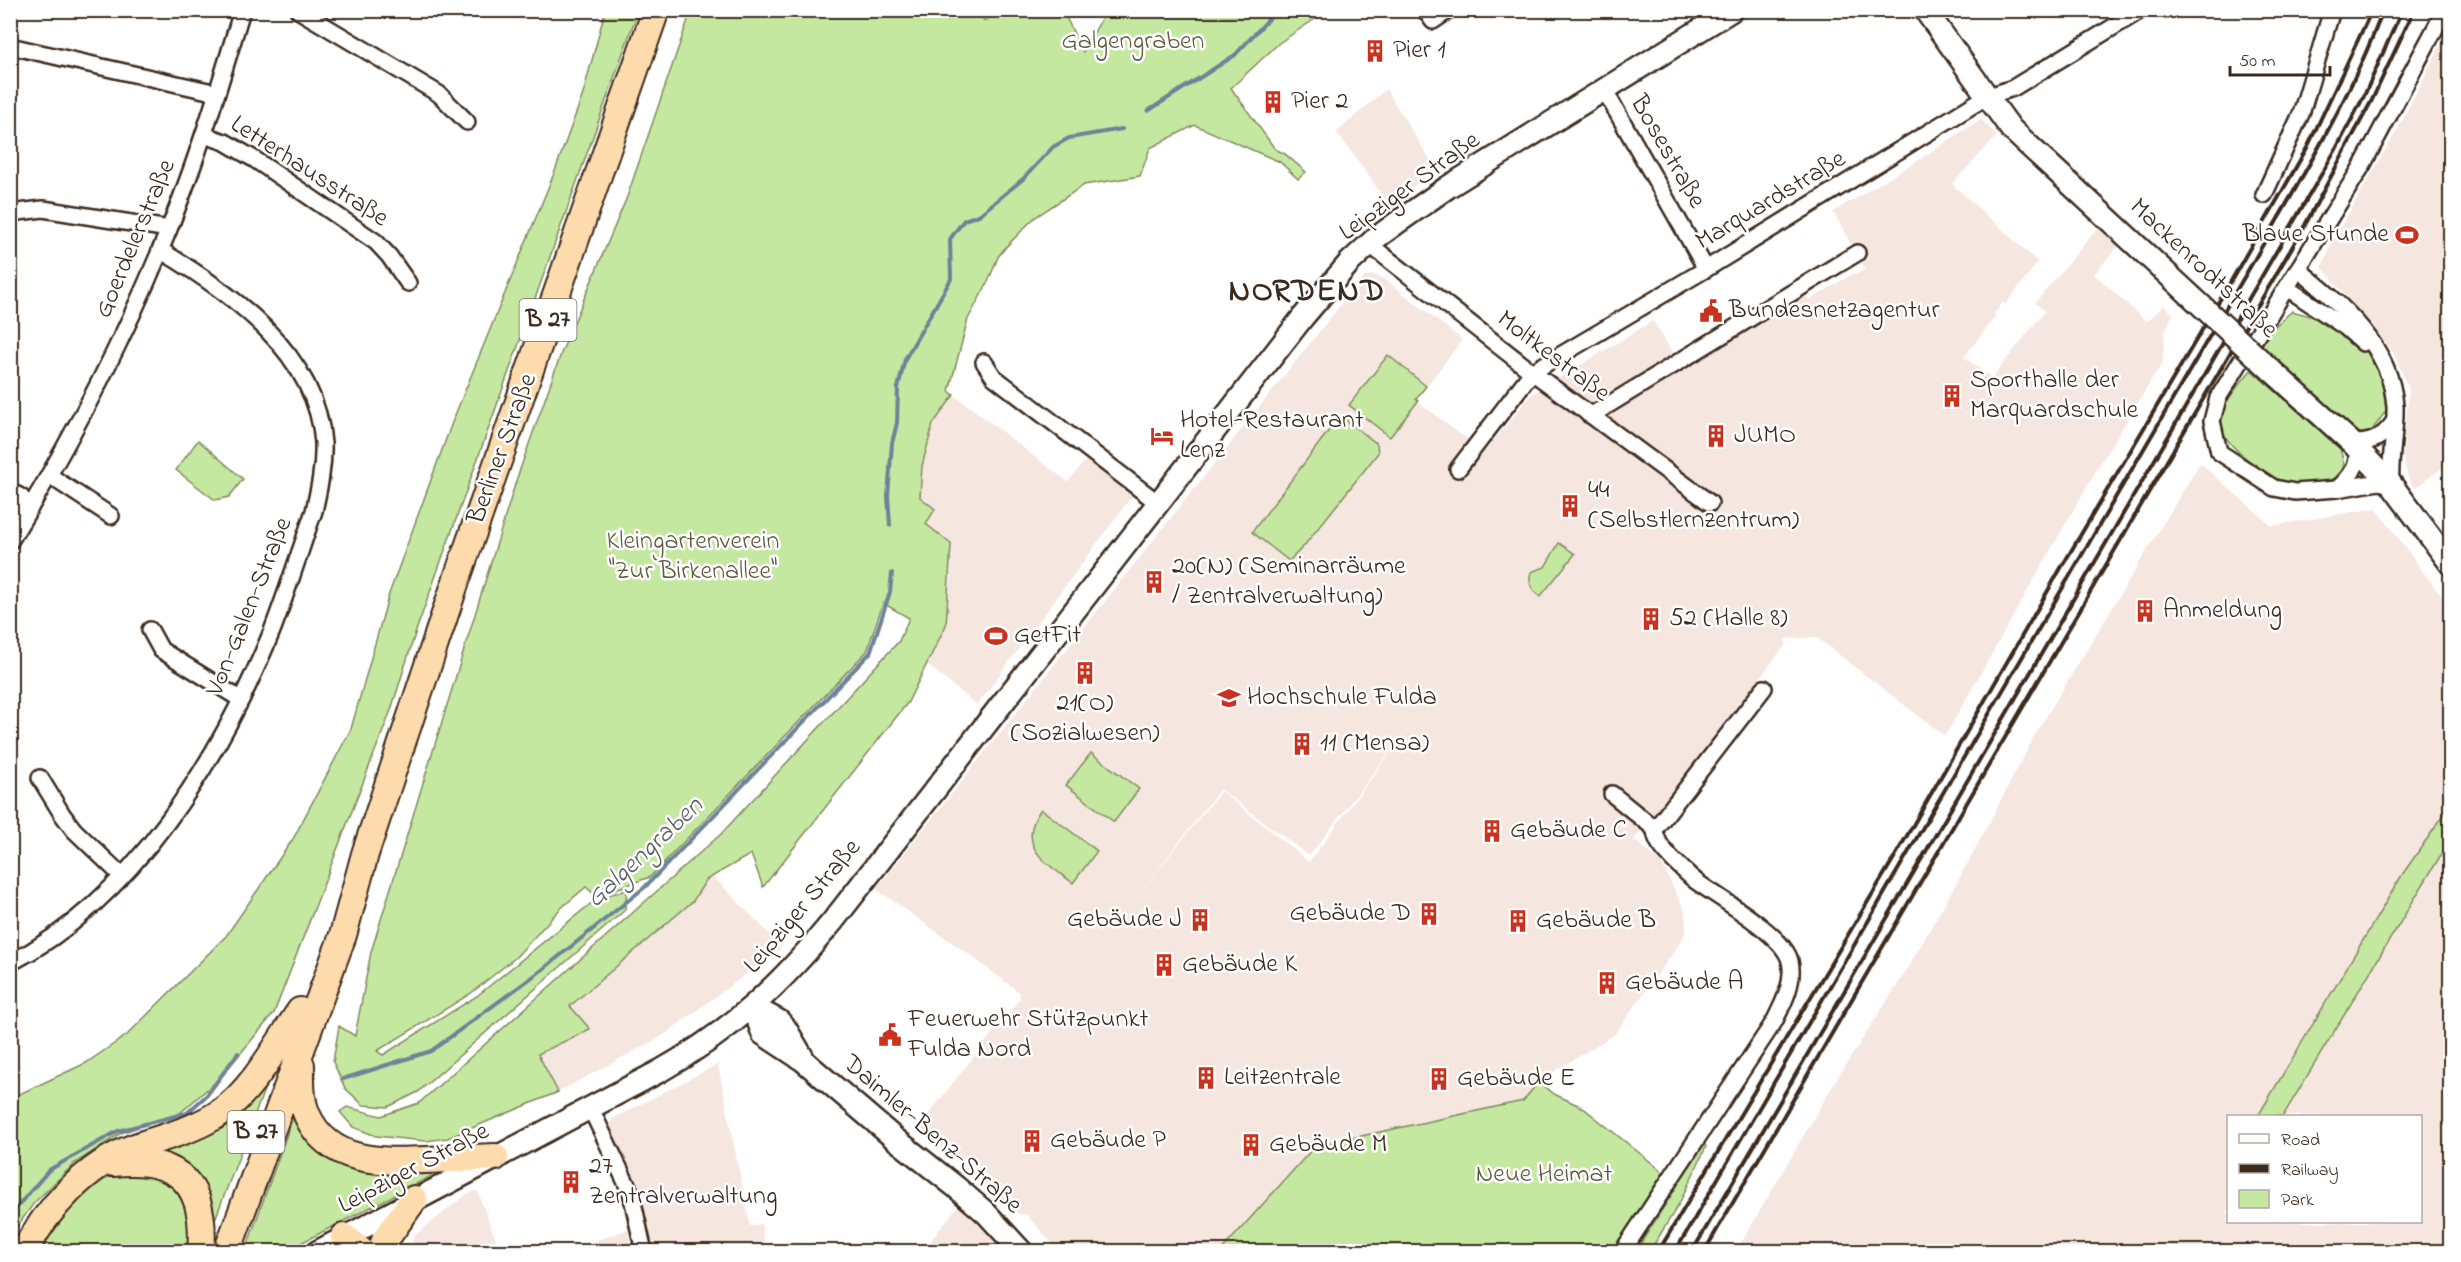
<svg xmlns="http://www.w3.org/2000/svg" width="2461" height="1262" font-family="'Indie Flower',sans-serif">
  <style>
    .built { fill: #f6e6e0; fill-rule: evenodd }
    .green { fill: #c5e8a1; stroke: #808960; stroke-width: 1.5 }
    .lines { fill: none; stroke-linecap: round; stroke-linejoin: round }
    .stream { stroke: #6d8398; stroke-width: 4 }
    .street-casing { stroke: #3b2a1e; stroke-width: 20 }
    .secondary-casing { stroke: #3b2a1e; stroke-width: 26 }
    .highway-casing { stroke: #3b2a1e; stroke-width: 30 }
    .street { stroke: #fff; stroke-width: 15 }
    .secondary { stroke: #fff; stroke-width: 21 }
    .highway { stroke: #fedbac; stroke-width: 26 }
    .rail { stroke: #3b2a1e; stroke-width: 4 }
    .secondary-bridge-casing { stroke: #3b2a1e; stroke-width: 26; stroke-linecap: butt }
    .secondary-bridge { stroke: #fff; stroke-width: 21 }
    .labels { text-anchor: middle; dominant-baseline: central; stroke-width: 5; stroke-linejoin: round; paint-order: stroke }
    .shield { fill: #fff; stroke: #766a62; stroke-width: 1.5 }
    .shield-label { font-size: 24px; font-weight: bold; fill: #3b2a1e }
    .park-label { font-size: 26px; fill: #5e5a3f; stroke: #fff }
    .poi-label { font-size: 26px; fill: #3b2a1e; stroke: #fff; text-anchor: start }
    .street-label { font-size: 26px; fill: #3b2a1e; stroke: #fff }
    .water-label { font-size: 27px; font-style: italic; fill: #585e65; stroke: #fff }
    .district-label { font-size: 32px; font-weight: bold; letter-spacing: 1.5px; fill: #3b2a1e; stroke: #fff }
  </style>
  <rect width="100%" height="100%" fill="#fff"/>
  <filter id="ink" filterUnits="userSpaceOnUse"><feTurbulence type="fractalNoise" baseFrequency=".0167" numOctaves="2"/><feDisplacementMap in="SourceGraphic" scale="12" xChannelSelector="R" yChannelSelector="G"/><feConvolveMatrix kernelMatrix="1 2 1 2 8 2 1 2 1" color-interpolation-filters="sRGB"/></filter>
  <g filter="url(#ink)">
    <g class="built">
      <polygon points="2450,27 2450,462 2415,488 2408,478 2403,455 2409,389 2393,352 2322,267 2333,240 2397,130"/>
      <polygon points="1386,89 1437,171 1387,202 1337,132"/>
      <path d="M1981,119l16,17 -45,48 86,78 -32,42 -3,-2 -9,12 2,2 -32,41 28,21 53,-67 -10,-8 68,-81 19,20 -28,32 53,48 17,-17 9,9 -8,18 -2,30 -65,105 -153,269 -129,-99 -31,2 1,5 -152,196 27,22 24,49 1,20 -9,16 -62,87 -76,47 -15,20 -209,45 -95,105h-161l-32,-36 -13,-2 -45,-42 -52,-42 103,-131 -1,-6 -52,-39 -91,-64 482,-606 9,-7 6,-1 12,4 77,61 -46,60 41,32 29,18 45,-55 122,-74 22,36 127,-64 8,7 44,-27 2,2 9,-6 -32,-57 81,-49zM1414,721l-105,141 -88,-71 -86,108 85,-110 89,67z"/>
      <polygon points="954,395 1068,482 1086,460 1132,496 977,705 926,664 946,624 920,497 922,466 933,424"/>
      <path d="M2200,463l72,63 104,-18 74,100v643l-714,1 100,-172 69,-107 65,-114 65,-124zM2228,1116h192v106h-192z"/>
      <polygon points="713,876 782,947 664,1035 558,1092 538,1054 590,1029 570,1007 693,901 706,880"/>
      <polygon points="718,1064 750,1226 761,1224 766,1251 654,1251 639,1187 610,1128 612,1119"/>
      <polygon points="477,1190 500,1251 412,1251 413,1237 467,1194"/>
      <polygon points="958,1206 999,1243 1007,1252 922,1252"/>
      <polygon points="628,1229 631,1251 568,1251"/>
    </g>
    <g class="green">
      <polygon points="979,10 984,21 1004,11 1063,11 1083,52 1106,11 1327,11 1279,43 1231,88 1275,149 1285,154 1306,172 1298,179 1280,162 1195,125 1150,148 1140,176 1084,185 1034,218 1005,248 998,257 988,282 968,319 949,391 954,395 933,424 922,466 920,497 935,509 926,524 951,544 946,625 908,702 763,887 751,854 706,880 693,901 570,1006 590,1029 538,1054 558,1092 448,1138 425,1141 376,1136 353,1127 340,1112 347,1107 381,1116 419,1103 721,834 899,641 909,618 883,603 867,651 650,877 596,896 586,887 560,909 516,957 470,994 377,1051 383,1055 477,996 599,897 627,890 625,910 418,1092 388,1107 363,1105 345,1088 333,1062 339,1026 355,1036 371,952 517,478 562,351 627,197 691,11"/>
      <polygon points="605,11 638,11 416,631 391,710 274,1013 220,1078 180,1113 121,1133 75,1163 34,1203 11,1235 11,1098 86,1063 127,1035 226,936 293,839 351,729 389,594 453,420 555,171 583,94"/>
      <polygon points="2292,311 2328,321 2367,352 2383,383 2386,411 2370,433 2357,433 2262,346 2266,334"/>
      <polygon points="1388,355 1426,386 1416,399 1418,401 1390,437 1349,405"/>
      <path d="M2251,370l89,78 4,16 -4,12c-14,6 -29,12 -45,9 -20,-3 -56,-29 -68,-46 -5,-6 -7,-20 -5,-27 2,-11 21,-32 29,-42z"/>
      <polygon points="1345,419 1377,444 1378,453 1304,546 1289,561 1252,532 1333,425 1338,420"/>
      <polygon points="198,440 243,479 229,497 215,500 176,470"/>
      <path d="M1559,543l16,11 -35,43c-9,-8 -12,-13 -9,-25l14,-5z"/>
      <polygon points="1091,753 1139,789 1114,822 1066,785"/>
      <polygon points="2450,806 2450,840 2283,1116 2258,1116 2402,875"/>
      <path d="M1041,809l56,42 -24,32c-28,-21 -58,-37 -32,-74z"/>
      <polygon points="1539,1081 1554,1094 1582,1107 1663,1172 1656,1190 1617,1251 1220,1252 1315,1146 1523,1101"/>
      <polygon points="266,1085 213,1225 205,1205 133,1154"/>
      <polygon points="297,1106 310,1136 453,1165 285,1251 245,1252"/>
      <polygon points="1703,1139 1706,1147 1679,1204 1650,1251 1635,1252 1674,1191"/>
      <polygon points="154,1170 188,1194 195,1251 32,1252 53,1219 100,1179 119,1171"/>
    </g>
    <g class="lines">
      <g class="stream">
        <polyline points="1148,111 1235,55 1277,10"/>
        <polyline points="890,525 888,496 892,443 897,423 898,388 905,359 951,279 950,239 964,220 979,215 1023,179 1053,147 1069,138 1122,129"/>
        <polyline points="343,1079 431,1051 542,970 645,887 870,653 890,592 892,573"/>
        <polyline points="10,1215 49,1170 118,1131 187,1113 207,1095 238,1053"/>
      </g>
      <g class="street-casing">
        <g id="street">
          <polyline points="298,10 439,94 467,122"/>
          <polyline points="1425,10 1433,21 1449,10"/>
          <polyline points="10,46 217,93"/>
          <polyline points="1605,91 1706,269"/>
          <polyline points="204,135 225,142 254,159 376,242 389,256 408,283"/>
          <polyline points="2264,195 2301,114 2332,10"/>
          <polyline points="10,213 43,209 169,229"/>
          <polyline points="1369,244 1532,372 1710,503"/>
          <path d="M2299,270c43,35 92,76 96,136 1,26 -6,52 -4,78l-12,-2 -42,7 -42,3 -21,-4 -55,-36 -7,-31 6,-23 144,-232 83,-156"/>
          <polyline points="2287,288 2345,327 2363,343"/>
          <polyline points="984,362 994,377 1158,503"/>
          <polyline points="1588,414 1595,413 1857,253"/>
          <path d="M2352,443c20,0 29,-4 42,-21"/>
          <polyline points="1458,469 1532,372 1706,269 1986,97 2013,88 2141,10"/>
          <polyline points="50,476 111,516"/>
          <path d="M2337,489c13,-12 22,-22 20,-41"/>
          <polyline points="10,491 21,497 30,508"/>
          <polyline points="10,505 16,508 30,508"/>
          <path d="M10,541c57,-93 108,-189 150,-290 33,-78 58,-159 82,-241"/>
          <polyline points="150,630 161,650 240,699"/>
          <polyline points="40,778 62,814 74,830 122,876"/>
          <polyline points="1612,794 1655,829"/>
          <path d="M10,963c124,-63 211,-207 262,-332 15,-39 28,-80 42,-120 5,-22 10,-45 9,-68 -6,-90 -93,-151 -163,-193"/>
          <polyline points="590,1107 631,1193 644,1252"/>
          <path d="M1622,1252l152,-230c9,-18 21,-40 16,-61 -6,-26 -71,-63 -93,-79 -9,-7 -16,-15 -24,-22 -8,-9 -18,-18 -18,-31l109,-141"/>
        </g>
      </g>
      <g class="secondary-casing">
        <g id="secondary">
          <polyline points="1925,10 2011,129 2190,295"/>
          <polyline points="2271,370 2352,443 2391,484 2450,563"/>
          <polyline points="753,1007 763,1034 804,1061 894,1138 956,1187 986,1213 1022,1252"/>
          <polyline points="753,1007 779,1021 786,1029 803,1058"/>
          <path d="M317,1252l343,-181c73,-41 120,-86 173,-150l470,-604 46,-54 27,-25 22,-16 50,-35 284,-177"/>
        </g>
      </g>
      <g class="highway-casing">
        <g id="highway">
          <path d="M301,1065c0,16 -1,34 6,50 22,49 74,47 119,45 23,-1 46,-2 69,-3"/>
          <path d="M113,1163c67,-7 94,22 88,89"/>
          <polyline points="344,1237 362,1252"/>
          <path d="M24,1252c23,-44 62,-86 108,-104 30,-11 62,-17 89,-36 32,-22 57,-69 79,-101"/>
          <polyline points="227,1252 343,935 365,854 455,584 656,10"/>
          <polyline points="381,1252 385,1240 414,1199"/>
        </g>
      </g>
      <use href="#street" class="street"/>
      <use href="#secondary" class="secondary"/>
      <use href="#highway" class="highway"/>
      <g class="rail">
        <polyline points="1658,1252 1897,853 2061,568 2231,281 2308,146 2372,10"/>
        <path d="M1675,1252l575,-985c48,-83 100,-167 133,-257"/>
        <polyline points="1692,1252 2335,151 2364,96 2402,10"/>
        <polyline points="1704,1252 2305,225 2372,100 2414,10"/>
      </g>
      <g class="secondary-bridge-casing">
        <polyline id="secondary-bridge" points="2190,295 2271,370"/>
      </g>
      <use href="#secondary-bridge" class="secondary-bridge"/>
    </g>
  </g>
  <defs>
    <g id="building-bare" transform="scale(1.8)"><path d="M-4-6H4V6H1V3H-1V6H-4ZM-2.5-4.3h1.7v1.8h-1.7ZM.8-4.3h1.7v1.8H.8ZM-2.5-1h1.7V.8h-1.7ZM.8-1h1.7V.8H.8Z" fill="#c8321e" stroke="#fff" stroke-width="2.5" paint-order="stroke"/></g>
    <g id="stadium-bare" transform="scale(1.8)"><path d="M0-5a6.5 5 0 1 0 0 10a6.5 5 0 1 0 0-10ZM-3.5-1.8h7v3.6h-7Z" fill="#c8321e" stroke="#fff" stroke-width="2.5" paint-order="stroke"/></g>
    <g id="civic-bare" transform="scale(1.8)"><path d="M-.6-6.5H3V-4.5H.6V-3L4-1V1h2V6H-6V1h2V-1L-.6-3ZM-1.2 2.5V6h2.4V2.5Z" fill="#c8321e" stroke="#fff" stroke-width="2.5" paint-order="stroke"/></g>
    <g id="hotel-bare" transform="scale(1.8)"><path d="M-6-4.5h1.5V1H6V5H4.5V3h-9V5H-6ZM-4 0a1.8 1.8 0 1 1 3.6 0ZM.5 0V-2.5h3Q6-2.5 6 0Z" fill="#c8321e" stroke="#fff" stroke-width="2.5" paint-order="stroke"/></g>
    <g id="university-bare" transform="scale(1.8)"><path d="M0-5L7-2L0 1L-7-2ZM-4 1L0 2.5L4 1V4Q0 6-4 4Z" fill="#c8321e" stroke="#fff" stroke-width="2.5" paint-order="stroke"/></g>
  </defs>
  <g fill-rule="evenodd">
    <use href="#building-bare" x="1375" y="51"/>
    <use href="#building-bare" x="1273" y="102"/>
    <use href="#stadium-bare" x="2407" y="235"/>
    <use href="#civic-bare" x="1711" y="311"/>
    <use href="#building-bare" x="1952" y="396"/>
    <use href="#hotel-bare" x="1162" y="436"/>
    <use href="#building-bare" x="1716" y="436"/>
    <use href="#building-bare" x="1570" y="506"/>
    <use href="#building-bare" x="1154" y="582"/>
    <use href="#building-bare" x="2145" y="611"/>
    <use href="#building-bare" x="1651" y="619"/>
    <use href="#stadium-bare" x="996" y="636"/>
    <use href="#building-bare" x="1085" y="673"/>
    <use href="#university-bare" x="1229" y="698"/>
    <use href="#building-bare" x="1302" y="744"/>
    <use href="#building-bare" x="1492" y="831"/>
    <use href="#building-bare" x="1429" y="914"/>
    <use href="#building-bare" x="1200" y="920"/>
    <use href="#building-bare" x="1518" y="921"/>
    <use href="#building-bare" x="1164" y="965"/>
    <use href="#building-bare" x="1607" y="983"/>
    <use href="#civic-bare" x="890" y="1035"/>
    <use href="#building-bare" x="1206" y="1078"/>
    <use href="#building-bare" x="1439" y="1079"/>
    <use href="#building-bare" x="1032" y="1141"/>
    <use href="#building-bare" x="1251" y="1145"/>
    <use href="#building-bare" x="571" y="1182"/>
  </g>
  <g class="labels">
    <g class="shield">
      <rect x="519.5" y="299" width="57" height="42" rx="4.5"/>
      <rect x="227.5" y="1111" width="57" height="42" rx="4.5"/>
    </g>
    <g class="shield-label">
      <text x="548" y="320">B 27</text>
      <text x="256" y="1132">B 27</text>
    </g>
    <g class="park-label">
      <text x="1133" y="42">Galgengraben</text>
      <text x="693" y="542">Kleingartenverein<tspan x="693" dy="30">"Zur Birkenallee"</tspan></text>
      <text x="1544" y="1175">Neue Heimat</text>
    </g>
    <g class="poi-label">
      <text x="1393" y="51">Pier 1</text>
      <text x="1291" y="102">Pier 2</text>
      <text x="2389" y="235" text-anchor="end">Blaue Stunde</text>
      <text x="1729" y="311">Bundesnetzagentur</text>
      <text x="1970" y="381">Sporthalle der<tspan x="1970" dy="30">Marquardschule</tspan></text>
      <text x="1180" y="421">Hotel-Restaurant<tspan x="1180" dy="30">Lenz</tspan></text>
      <text x="1734" y="436">JUMO</text>
      <text x="1588" y="491">44<tspan x="1588" dy="30">(Selbstlernzentrum)</tspan></text>
      <text x="1172" y="567">20(N) (Seminarräume<tspan x="1172" dy="30">/ Zentralverwaltung)</tspan></text>
      <text x="2163" y="611">Anmeldung</text>
      <text x="1669" y="619">52 (Halle 8)</text>
      <text x="1014" y="636">GetFit</text>
      <text x="1247" y="698">Hochschule Fulda</text>
      <text x="1085" y="704" text-anchor="middle">21(O)<tspan x="1085" dy="30">(Sozialwesen)</tspan></text>
      <text x="1320" y="744">11 (Mensa)</text>
      <text x="1510" y="831">Gebäude C</text>
      <text x="1411" y="914" text-anchor="end">Gebäude D</text>
      <text x="1182" y="920" text-anchor="end">Gebäude J</text>
      <text x="1536" y="921">Gebäude B</text>
      <text x="1182" y="965">Gebäude K</text>
      <text x="1625" y="983">Gebäude A</text>
      <text x="908" y="1020">Feuerwehr Stützpunkt<tspan x="908" dy="30">Fulda Nord</tspan></text>
      <text x="1224" y="1078">Leitzentrale</text>
      <text x="1457" y="1079">Gebäude E</text>
      <text x="1050" y="1141">Gebäude P</text>
      <text x="1269" y="1145">Gebäude M</text>
      <text x="589" y="1167">27<tspan x="589" dy="30">Zentralverwaltung</tspan></text>
    </g>
    <g class="street-label">
      <text transform="translate(1667 152) rotate(60)">Bosestraße</text>
      <text transform="translate(309 172) rotate(33)">Letterhausstraße</text>
      <text transform="translate(1410 187) rotate(-36)">Leipziger Straße</text>
      <text transform="translate(1771 201) rotate(-31)">Marquardstraße</text>
      <text transform="translate(136 239) rotate(-67)">Goerdelerstraße</text>
      <text transform="translate(2203 269) rotate(43)">Mackenrodtstraße</text>
      <text transform="translate(1553 357) rotate(37)">Moltkestraße</text>
      <text transform="translate(503 449) rotate(-70)">Berliner Straße</text>
      <text transform="translate(250 607) rotate(-68)">Von-Galen-Straße</text>
      <text transform="translate(803 907) rotate(-50)">Leipziger Straße</text>
      <text transform="translate(932 1135) rotate(41)">Daimler-Benz-Straße</text>
      <text transform="translate(414 1169) rotate(-28)">Leipziger Straße</text>
    </g>
    <g class="water-label">
      <text transform="translate(645 853) rotate(-43)">Galgengraben</text>
    </g>
    <g class="district-label">
      <text x="1307" y="292">NORDEND</text>
    </g>
  </g>
  <rect width="2461" height="1262" fill="none" stroke="#fff" stroke-width="36"/>
  <rect x="18" y="18" width="2425" height="1226" fill="none" stroke="#3b2a1e" stroke-width="2" filter="url(#ink)"/>
  <rect x="2227" y="1115" width="195" height="108" fill="#ffffff" stroke="#b1aaa5" stroke-width="1.5"/>
  <rect x="2239" y="1134" width="30" height="9" fill="#ffffff" stroke="#b1aaa5" stroke-width="1.5"/>
  <text x="2281" y="1145" font-size="18" fill="#3b2a1e">Road</text>
  <rect x="2239" y="1164" width="30" height="9" fill="#3b2a1e" stroke="#b1aaa5" stroke-width="1.5"/>
  <text x="2281" y="1175" font-size="18" fill="#3b2a1e">Railway</text>
  <rect x="2239" y="1190" width="30" height="18" fill="#c5e8a1" stroke="#b1aaa5" stroke-width="1.5"/>
  <text x="2281" y="1205" font-size="18" fill="#3b2a1e">Park</text>
  <path d="M2230 66v9h100v-9" fill="none" stroke="#3b2a1e" stroke-width="3"/>
  <text x="2239" y="66" font-size="18" fill="#3b2a1e" stroke="#ffffff" stroke-width="4.5" paint-order="stroke">50 m</text>
</svg>
